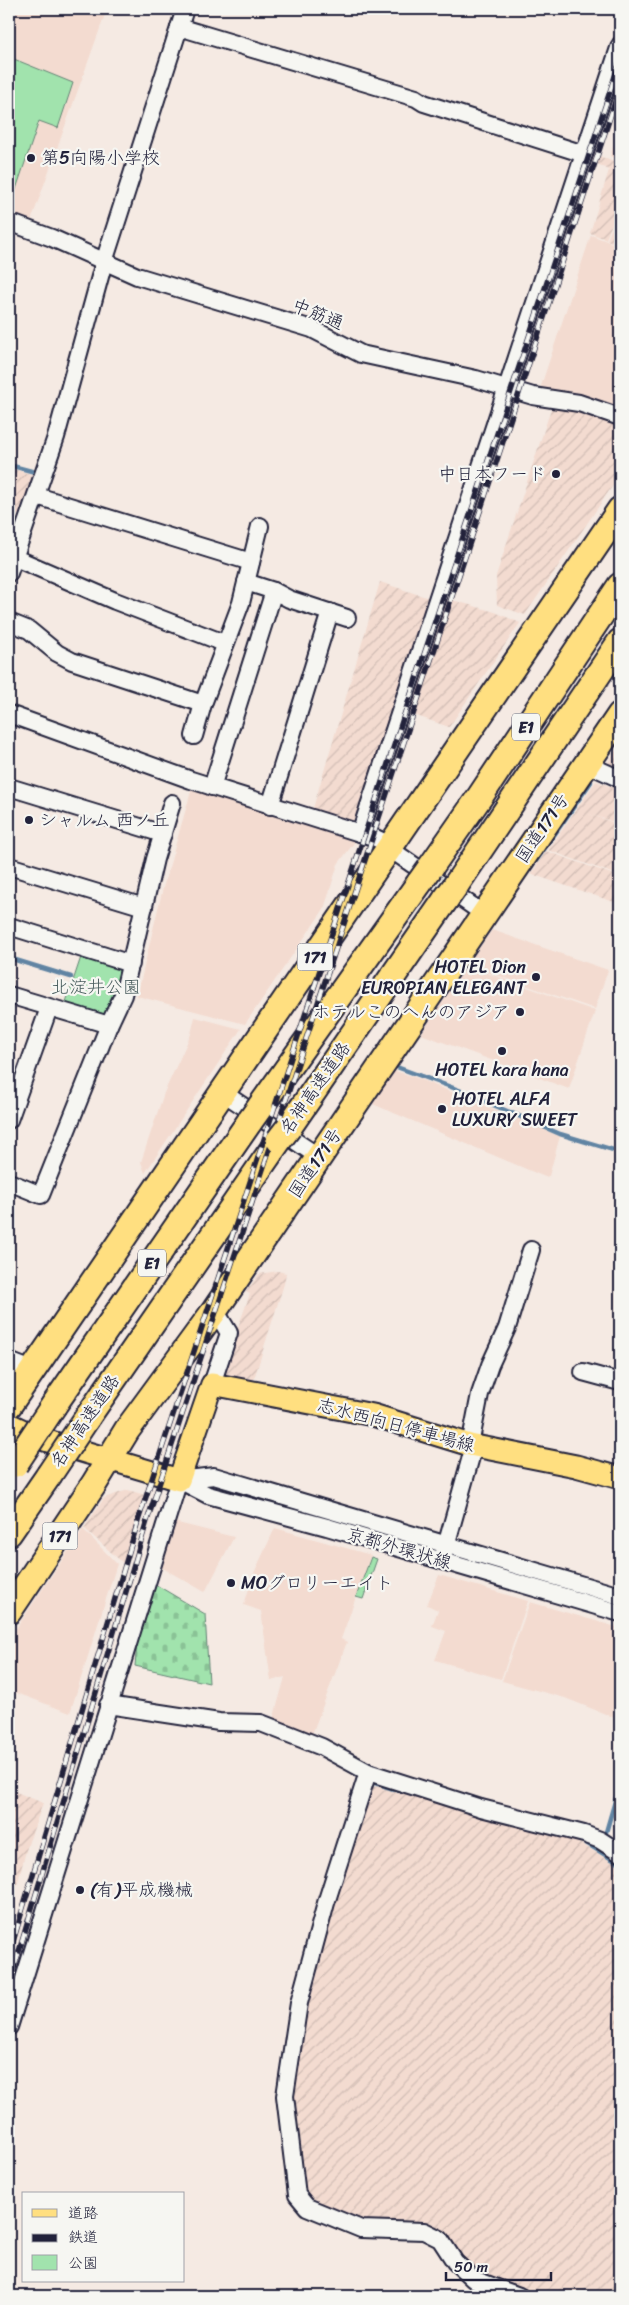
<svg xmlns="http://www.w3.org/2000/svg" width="629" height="2305" font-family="Sriracha,'Klee One',sans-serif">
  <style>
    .built { fill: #f3dbd0 }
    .industrial { fill: url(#industrial-furrows) }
    .grass { fill: url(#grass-tufts); stroke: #628274 }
    .cemetery { fill: url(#cemetery-stones); stroke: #628274 }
    .park { fill: #a1e3ad; stroke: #628274 }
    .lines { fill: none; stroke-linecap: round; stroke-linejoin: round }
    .stream { stroke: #6084a3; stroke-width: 4.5 }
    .minor-casing { stroke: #22223b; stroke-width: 20 }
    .major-casing { stroke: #22223b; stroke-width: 25 }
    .highway-casing { stroke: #22223b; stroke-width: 29 }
    .minor { stroke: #f6f6f2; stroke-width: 16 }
    .major { stroke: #ffdf80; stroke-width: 21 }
    .highway { stroke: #ffdf80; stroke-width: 25 }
    .rail-casing { stroke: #22223b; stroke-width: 5.5 }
    .rail { stroke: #f6f6f2; stroke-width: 4; stroke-dasharray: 11; stroke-linecap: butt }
    .highway-bridge-casing { stroke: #22223b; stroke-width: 29; stroke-linecap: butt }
    .highway-bridge { stroke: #ffdf80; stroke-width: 25 }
    .poi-dot { fill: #22223b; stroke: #f6f6f2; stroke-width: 2 }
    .labels { text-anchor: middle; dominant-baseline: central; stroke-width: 4.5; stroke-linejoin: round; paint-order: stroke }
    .shield { fill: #f6f6f2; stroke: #626272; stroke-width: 1 }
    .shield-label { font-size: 16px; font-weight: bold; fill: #22223b }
    .poi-label { font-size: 18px; fill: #22223b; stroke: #f6f6f2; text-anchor: start }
    .street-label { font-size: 18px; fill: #22223b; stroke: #f6f6f2 }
    .park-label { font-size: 18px; fill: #485c5d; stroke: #f6f6f2 }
  </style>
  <defs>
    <pattern id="industrial-furrows" width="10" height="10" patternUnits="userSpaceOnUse" patternTransform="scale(1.25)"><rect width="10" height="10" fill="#f3dbd0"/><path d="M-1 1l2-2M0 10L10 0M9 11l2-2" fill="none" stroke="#d0bcb4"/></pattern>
    <pattern id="grass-tufts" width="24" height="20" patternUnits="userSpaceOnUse" patternTransform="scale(1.25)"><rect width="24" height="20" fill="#a1e3ad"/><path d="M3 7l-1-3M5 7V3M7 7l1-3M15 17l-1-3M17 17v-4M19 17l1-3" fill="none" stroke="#8ac296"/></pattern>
    <pattern id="cemetery-stones" width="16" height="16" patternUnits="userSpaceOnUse" patternTransform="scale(1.25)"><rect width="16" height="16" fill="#a1e3ad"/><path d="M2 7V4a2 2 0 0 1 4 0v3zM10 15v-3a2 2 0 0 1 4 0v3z" fill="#8ac296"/></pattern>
  </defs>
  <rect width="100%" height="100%" fill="#f5eae3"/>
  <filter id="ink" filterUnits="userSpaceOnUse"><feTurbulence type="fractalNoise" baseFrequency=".02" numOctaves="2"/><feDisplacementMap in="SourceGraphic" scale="10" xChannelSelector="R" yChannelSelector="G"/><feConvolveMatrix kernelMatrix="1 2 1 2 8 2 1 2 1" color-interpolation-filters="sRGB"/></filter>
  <g filter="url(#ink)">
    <g class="built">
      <polygon points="9,9 107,9 31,221 9,213"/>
      <polygon points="620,127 620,161 610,156"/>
      <polygon points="591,235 620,246 620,407 577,393 540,389"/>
      <polygon points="192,788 357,839 338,864 324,909 245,1024 137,996 163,888"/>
      <polygon points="492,930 608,970 595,1009 467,965"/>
      <polygon points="467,966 595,1011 569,1089 421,1034"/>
      <polygon points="195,1017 241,1029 145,1173 141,1162 164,1093 191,1034"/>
      <polygon points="391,1070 412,1076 560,1136 549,1176 545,1177 368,1102"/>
      <polygon points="174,1522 234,1537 205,1592 159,1566"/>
      <polygon points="275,1528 371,1555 341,1639 347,1642 312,1734 273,1720 285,1677 271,1681 261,1611 244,1605 254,1573"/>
      <polygon points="83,1529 117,1564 70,1713 9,1690 9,1639"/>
      <polygon points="439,1575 528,1601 501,1679 435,1660 446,1631 432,1626 438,1610 427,1605"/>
      <polygon points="530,1602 620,1628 620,1722 613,1717 565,1698 502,1681"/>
    </g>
    <g class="industrial">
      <polygon points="591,152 620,165 620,203 606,239 590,233 609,170 588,159"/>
      <polygon points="620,207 620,245 607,240"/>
      <polygon points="552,406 575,409 620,424 620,475 525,615 497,605 496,576"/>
      <polygon points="9,468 35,475 19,515 9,511"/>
      <polygon points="380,582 432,599 355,829 311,815"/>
      <polygon points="445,598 495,612 520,623 449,727 408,713"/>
      <polygon points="619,746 620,747 620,772 610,768 608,762"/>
      <polygon points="596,781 620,790 620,824 586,813 620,825 620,876 548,850"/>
      <polygon points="546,851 620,877 620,904 531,874"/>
      <polygon points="278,1271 286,1273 284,1284 252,1385 219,1379 250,1294 246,1292 259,1274"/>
      <polygon points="128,1490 145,1495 123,1563 84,1528 104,1498"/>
      <polygon points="378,1786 488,1819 572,1839 620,1865 620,2296 543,2296 488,2281 472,2271 451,2245 359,2222 309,2201 304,2190 293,2098 299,2065 305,2013 341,1878 365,1809 369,1788"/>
      <polygon points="9,1789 43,1803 27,1847 16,1889 9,1887"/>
    </g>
    <polygon class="grass" points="371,1557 377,1559 363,1599 356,1597"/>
    <polygon class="cemetery" points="153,1583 205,1614 209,1683 135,1666 137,1643"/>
    <g class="park">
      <polygon points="9,57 73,83 58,128 39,121 12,201 9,200"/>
      <polygon points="82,954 126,968 111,1013 102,1017 65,1005"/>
    </g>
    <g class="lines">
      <g class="stream">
        <polyline points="9,465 35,472"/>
        <polyline points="536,861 591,782"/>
        <polyline points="9,958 71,977"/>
        <polyline points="396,1063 394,1066 459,1090 560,1134 620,1152"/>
        <polyline points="375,1783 400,1791"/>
        <polyline points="606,1832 620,1784"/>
        <polyline points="583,1841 620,1864"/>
      </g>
      <g class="minor-casing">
        <g id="minor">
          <polyline points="179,27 416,98 424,103 584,154"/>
          <polyline points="9,222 52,238 137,276 312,329 361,354 476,379 533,396 579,403 620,417"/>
          <polyline points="37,496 251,562"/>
          <polyline points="13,557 115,601 224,643"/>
          <polyline points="9,573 56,437 104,262 185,9"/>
          <polyline points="274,591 289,599 347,618"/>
          <polyline points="9,622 29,630 57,653 72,661 203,704"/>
          <polyline points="9,714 191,780 360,833"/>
          <polyline points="194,736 203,704 241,603 260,526"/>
          <polyline points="587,764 620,779"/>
          <polyline points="9,787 163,834"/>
          <polyline points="212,787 274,591 246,582"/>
          <polyline points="270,806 330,612"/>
          <polyline points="9,866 144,907"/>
          <path d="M484,914l-88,-61c-10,-12 -21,-16 -36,-20l260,-788"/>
          <polyline points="9,926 131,964"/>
          <polyline points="9,995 109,1025"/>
          <polyline points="222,1092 319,1157"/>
          <polyline points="9,1120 49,1008"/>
          <polyline points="9,1182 41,1195 109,1025 123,995 155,859 172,803"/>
          <polyline points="9,1361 32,1370"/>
          <polyline points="583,1372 620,1382"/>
          <polyline points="212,1384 229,1333 215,1310"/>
          <polyline points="470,1445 480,1394 490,1365 507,1328 531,1250"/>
          <polyline points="179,1480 208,1495 327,1527 620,1613"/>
          <polyline points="179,1480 214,1476 620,1596"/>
          <polyline points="444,1553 474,1446"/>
          <polyline points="108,1705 219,1722 261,1723 322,1747 368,1772 481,1808 584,1834 600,1840 620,1853"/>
          <polyline points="368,1772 326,1903 299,2003 285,2096 297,2195 307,2207 361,2229 424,2231 440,2239 455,2262 473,2279 519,2296"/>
          <polyline points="9,2027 179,1480"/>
        </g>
      </g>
      <g class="major-casing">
        <polyline id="major" points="9,1424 41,1439 179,1480 212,1384 373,1415 470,1445 576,1466 620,1478"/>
      </g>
      <g class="highway-casing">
        <g id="highway">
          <polyline points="430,868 481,795 620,586"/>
          <polyline points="456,885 620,642"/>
          <polyline points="260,1107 420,882"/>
          <polyline points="289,1127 446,899"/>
          <polyline points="9,1405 620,510"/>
          <polyline points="54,1405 250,1121"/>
          <polyline points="87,1418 279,1140"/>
          <polyline points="9,1533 49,1475"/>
          <polyline points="9,1611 94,1484 127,1430 215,1310 620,715"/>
        </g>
      </g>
      <use href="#minor" class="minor"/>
      <use href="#major" class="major"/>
      <use href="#highway" class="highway"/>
      <g class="rail-casing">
        <g id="rail">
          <polyline points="9,1955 139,1518 620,61"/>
          <polyline points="9,1985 147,1521 620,87"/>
        </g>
      </g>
      <use href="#rail" class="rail"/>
      <g class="highway-bridge-casing">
        <g id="highway-bridge">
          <polyline points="420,882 430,868"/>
          <polyline points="446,899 456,885"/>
          <polyline points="250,1121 260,1107"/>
          <polyline points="279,1140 289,1127"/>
          <polyline points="15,1464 54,1405"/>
          <polyline points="49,1475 87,1418"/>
        </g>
      </g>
      <use href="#highway-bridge" class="highway-bridge"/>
    </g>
  </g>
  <g class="poi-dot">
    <circle cx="31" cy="158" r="5"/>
    <circle cx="556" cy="474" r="5"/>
    <circle cx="29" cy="820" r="5"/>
    <circle cx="536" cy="977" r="5"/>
    <circle cx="520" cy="1012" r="5"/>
    <circle cx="502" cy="1051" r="5"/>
    <circle cx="442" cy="1109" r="5"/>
    <circle cx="231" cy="1583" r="5"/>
    <circle cx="80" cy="1890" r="5"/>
  </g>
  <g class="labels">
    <g class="shield">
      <rect x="512" y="713.5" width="28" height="27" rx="4"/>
      <rect x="297.5" y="943.5" width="35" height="27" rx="4"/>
      <rect x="138" y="1249.5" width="28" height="27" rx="4"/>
      <rect x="42.5" y="1522.5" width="35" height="27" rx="4"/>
    </g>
    <g class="shield-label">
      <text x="526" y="727">E1</text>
      <text x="315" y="957">171</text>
      <text x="152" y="1263">E1</text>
      <text x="60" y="1536">171</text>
    </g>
    <g class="poi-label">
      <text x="41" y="158">第5向陽小学校</text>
      <text x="546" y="474" text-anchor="end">中日本フード</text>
      <text x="39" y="820">シャルム 西ノ丘</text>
      <text x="526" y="967" text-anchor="end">HOTEL Dion<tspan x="526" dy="21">EUROPIAN ELEGANT</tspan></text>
      <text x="510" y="1012" text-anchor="end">ホテルこのへんのアジア</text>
      <text x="502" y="1070" text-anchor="middle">HOTEL kara hana</text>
      <text x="452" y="1099">HOTEL ALFA<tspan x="452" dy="21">LUXURY SWEET</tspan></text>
      <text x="241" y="1583">MOグロリーエイト</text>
      <text x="90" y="1890">(有)平成機械</text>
    </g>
    <g class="street-label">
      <text transform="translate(318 314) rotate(22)">中筋通</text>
      <text transform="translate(542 828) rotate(-56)">国道171号</text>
      <text transform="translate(315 1088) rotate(-55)">名神高速道路</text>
      <text transform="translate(315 1163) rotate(-56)">国道171号</text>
      <text transform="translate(85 1421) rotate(-56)">名神高速道路</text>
      <text transform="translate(396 1425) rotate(15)">志水西向日停車場線</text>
      <text transform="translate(399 1548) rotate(16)">京都外環状線</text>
    </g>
    <g class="park-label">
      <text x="96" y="987">北淀井公園</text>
    </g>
  </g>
  <rect width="629" height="2305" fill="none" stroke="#f6f6f2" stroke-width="30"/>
  <rect x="15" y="15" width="599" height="2275" fill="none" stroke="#22223b" stroke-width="2" filter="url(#ink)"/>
  <rect x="22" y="2192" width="162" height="90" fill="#f6f6f2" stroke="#a1a1a9"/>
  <rect x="32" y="2209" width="25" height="8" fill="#ffdf80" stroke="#a1a1a9"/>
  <text x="68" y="2218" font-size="15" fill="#22223b">道路</text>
  <rect x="32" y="2234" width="25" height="8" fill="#22223b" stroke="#a1a1a9"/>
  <text x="68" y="2242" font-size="15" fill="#22223b">鉄道</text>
  <rect x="32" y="2255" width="25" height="15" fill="#a1e3ad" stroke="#a1a1a9"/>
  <text x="68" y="2268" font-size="15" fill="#22223b">公園</text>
  <path d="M446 2272v8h105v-8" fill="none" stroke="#22223b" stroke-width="2.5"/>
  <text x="454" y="2272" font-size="15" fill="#22223b" stroke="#f6f6f2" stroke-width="4" paint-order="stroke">50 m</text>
</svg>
